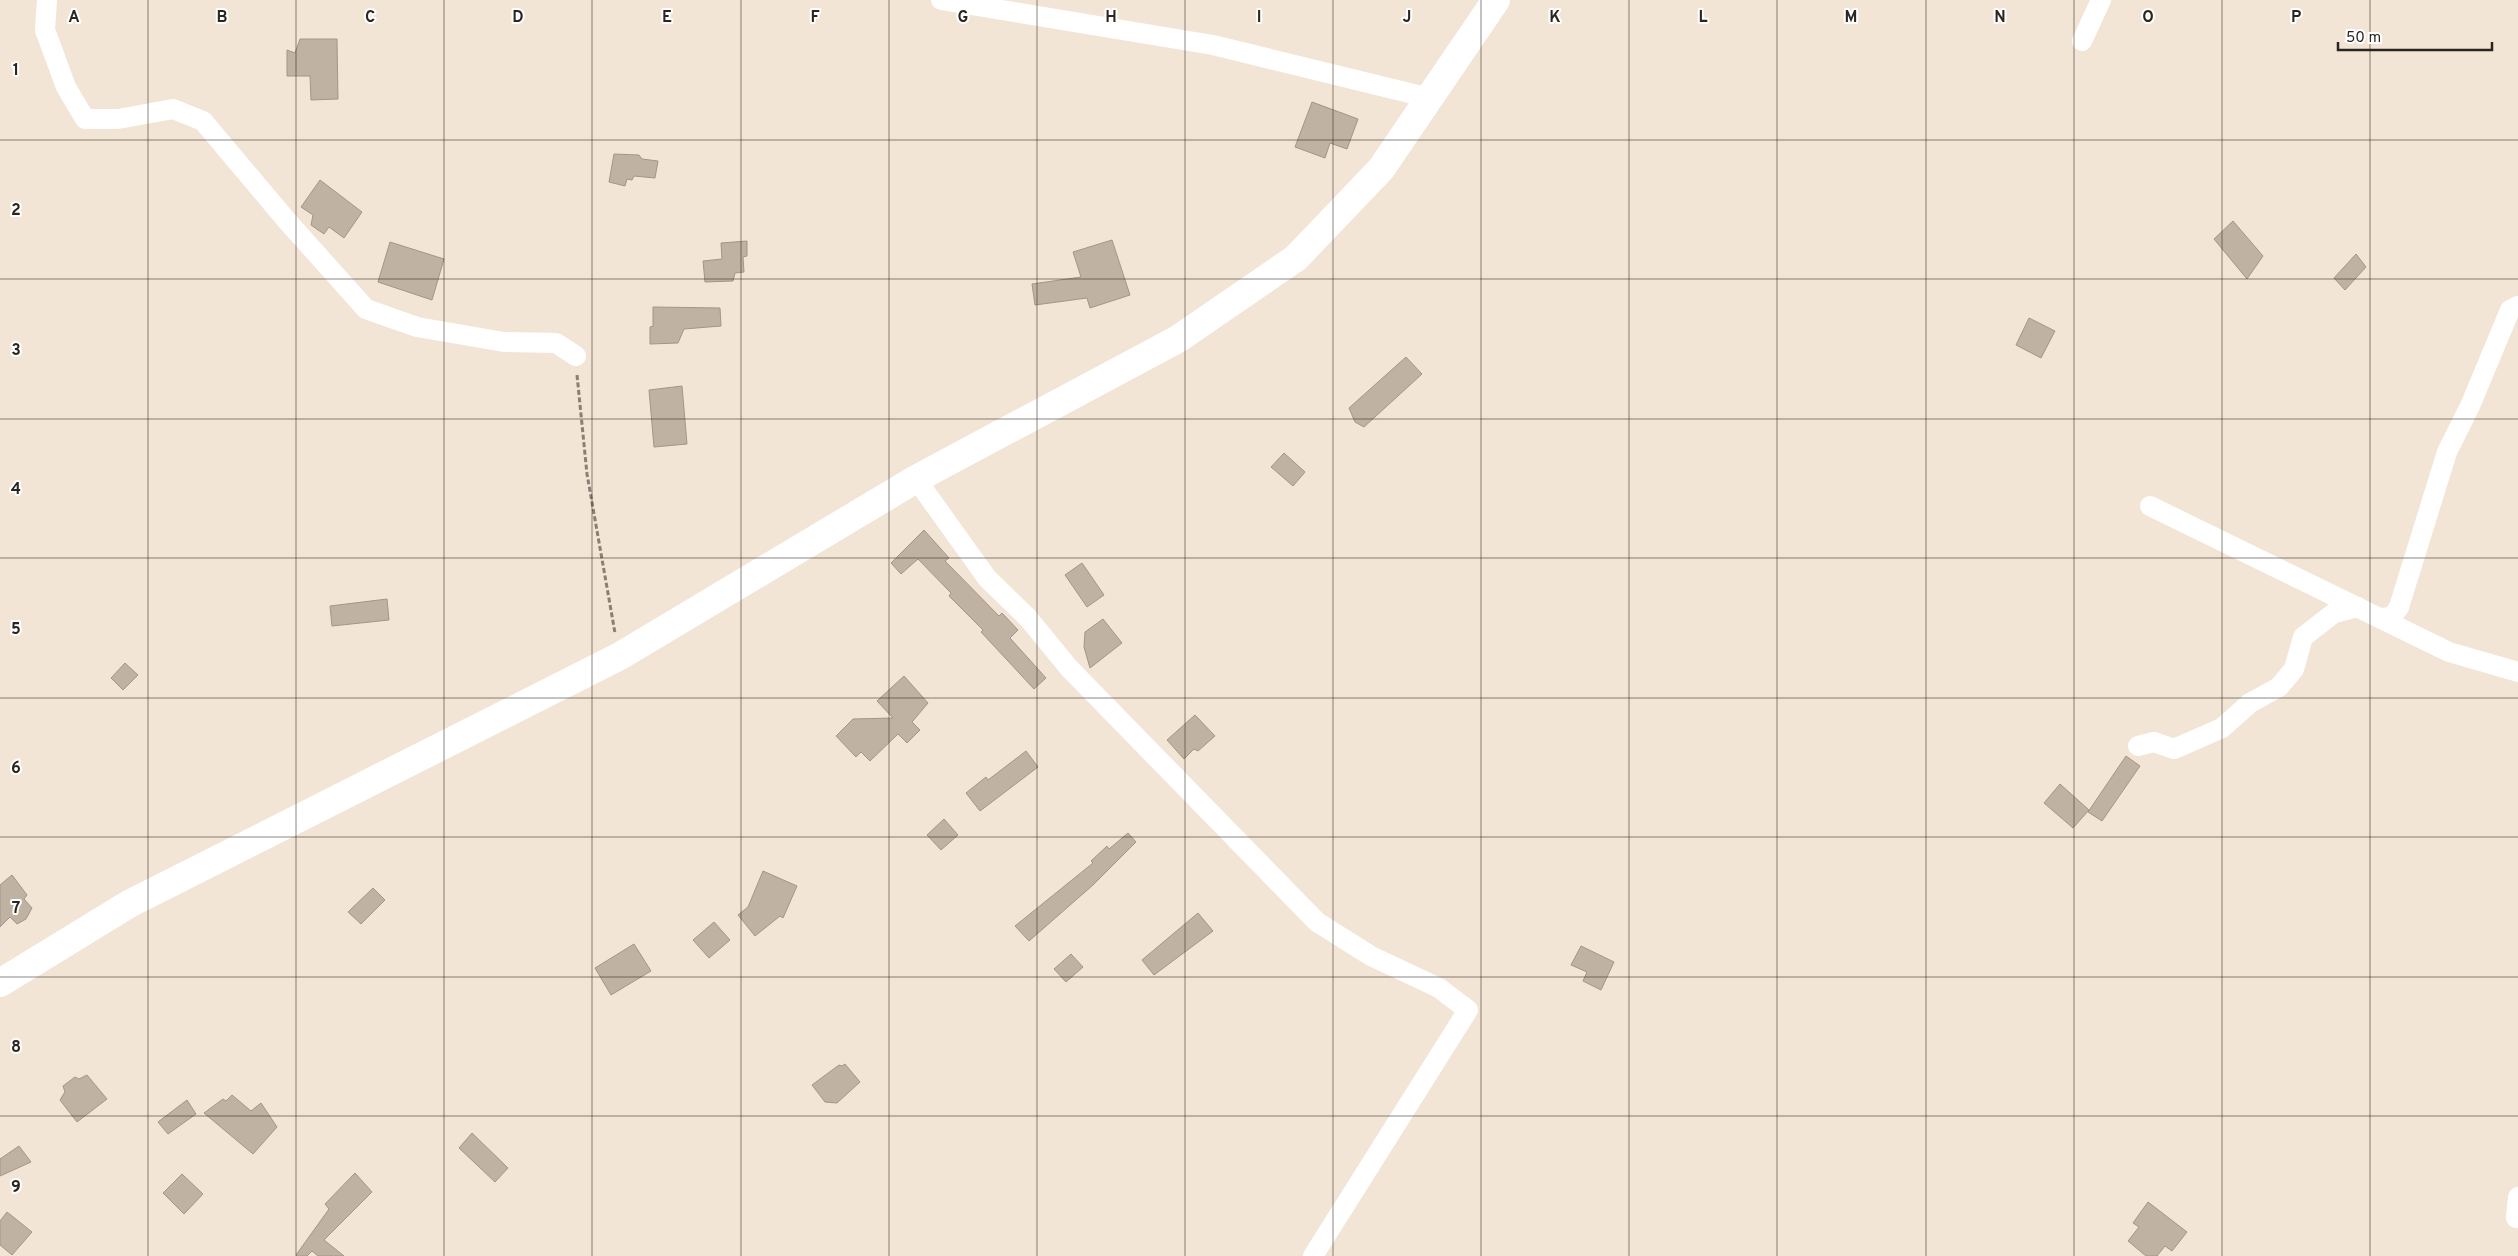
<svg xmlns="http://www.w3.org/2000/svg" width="2518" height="1256" font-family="Overpass,sans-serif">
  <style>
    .building { fill: #c0b2a3; stroke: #a39587 }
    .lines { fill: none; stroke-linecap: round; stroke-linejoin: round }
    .path { stroke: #897f75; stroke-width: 3; stroke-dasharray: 5 2.5; stroke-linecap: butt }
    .street { stroke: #fff; stroke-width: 20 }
    .secondary { stroke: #fff; stroke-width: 28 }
    .grid { fill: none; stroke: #2a251f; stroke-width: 1; stroke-opacity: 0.55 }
    .grid-label { font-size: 16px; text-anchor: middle; font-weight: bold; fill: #2a251f; stroke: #fff; stroke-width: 4; stroke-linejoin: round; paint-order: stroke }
  </style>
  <rect width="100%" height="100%" fill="#f3e5d5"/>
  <g class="building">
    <polygon points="300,39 337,39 338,99 311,100 310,76 287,76 287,50 295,53"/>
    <polygon points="1312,102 1358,119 1347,149 1330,143 1325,158 1295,147"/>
    <polygon points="614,154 639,155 642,159 658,161 655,178 634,176 632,180 627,179 625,186 609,182"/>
    <polygon points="320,180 362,212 344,238 329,227 324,234 311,225 313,215 301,207"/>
    <polygon points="2233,221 2263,256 2247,279 2214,239"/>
    <polygon points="1112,240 1130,295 1090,308 1087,298 1035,305 1032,284 1081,277 1073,252"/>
    <polygon points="747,241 747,256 743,257 744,272 735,273 733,281 705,282 703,261 722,259 721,243"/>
    <polygon points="390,242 444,259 432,300 378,282"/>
    <polygon points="2356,254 2366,267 2345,290 2334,278"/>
    <polygon points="653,307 720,308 721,326 684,329 678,343 650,344 650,327 653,326"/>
    <polygon points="2029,318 2055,331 2041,358 2016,345"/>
    <polygon points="1406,357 1422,374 1364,427 1355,422 1349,408"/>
    <polygon points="682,386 687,444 654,447 649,390"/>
    <polygon points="1284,453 1305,472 1293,486 1271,467"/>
    <polygon points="924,530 949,558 945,561 999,616 1002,613 1018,630 1010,638 1046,678 1034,689 981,632 983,630 949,596 951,593 918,559 901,574 891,563"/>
    <polygon points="1082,563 1104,595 1087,607 1065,575"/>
    <polygon points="387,599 389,620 332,626 330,606"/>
    <polygon points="1103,619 1122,643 1090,668 1084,647 1085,632"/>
    <polygon points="125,663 138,675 123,690 111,678"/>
    <polygon points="904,676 928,703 912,722 920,730 907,743 898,734 870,761 861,752 856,757 836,736 853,719 893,718 877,701"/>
    <polygon points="1195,715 1215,736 1198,751 1194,749 1184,759 1167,740"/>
    <polygon points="1026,751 1038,767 980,811 966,793 986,777 988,780"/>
    <polygon points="2126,756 2140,766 2102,821 2088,812"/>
    <polygon points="2060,784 2089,810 2073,828 2044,803"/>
    <polygon points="944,819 958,835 941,850 927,835"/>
    <polygon points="1128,833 1136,842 1093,885 1029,941 1015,926 1093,863 1091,861 1107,846 1109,849"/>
    <polygon points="763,871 797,886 783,918 780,916 755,936 738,915 748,907"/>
    <polygon points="12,875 27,895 24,899 32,908 26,919 17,924 10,917 0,927 0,885"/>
    <polygon points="373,888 385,900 361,924 348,912"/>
    <polygon points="1198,913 1213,931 1154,975 1142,960"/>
    <polygon points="714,922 730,940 709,958 693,940"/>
    <polygon points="634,944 651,971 611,995 595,968"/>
    <polygon points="1581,946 1614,962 1601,990 1583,981 1587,972 1571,965"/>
    <polygon points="1071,954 1083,967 1066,982 1054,969"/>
    <polygon points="845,1064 860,1082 837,1103 825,1102 812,1085 839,1065 842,1066"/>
    <polygon points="87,1075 107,1099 77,1122 60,1100 65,1092 63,1086 75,1077 79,1079"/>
    <polygon points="232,1095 251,1111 261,1103 277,1127 253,1154 204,1113 223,1099 226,1101"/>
    <polygon points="187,1100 196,1114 168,1134 158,1122"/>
    <polygon points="472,1133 508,1168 495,1182 459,1148"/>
    <polygon points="19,1146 31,1162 0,1176 0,1159"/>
    <polygon points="355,1173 372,1192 324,1240 344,1256 318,1256 312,1251 307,1256 298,1256 296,1255 329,1209 325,1204"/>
    <polygon points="182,1174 203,1194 184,1214 163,1193"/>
    <polygon points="2148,1202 2187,1232 2172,1251 2165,1246 2157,1256 2146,1256 2128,1241 2139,1227 2133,1223"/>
    <polygon points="7,1212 32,1232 12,1255 0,1245 0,1221"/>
  </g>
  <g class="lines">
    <polyline class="path" points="577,375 587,474 615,633"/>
    <g class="street">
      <polyline points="47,0 45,30 66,87 85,119 118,119 173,109 203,121 288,222 366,309 417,327 504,342 556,343 576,356"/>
      <polyline points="941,0 1213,45 1430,98"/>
      <polyline points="2082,41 2101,0"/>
      <polyline points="916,479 987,578 1028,618 1069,668 1317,922 1371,956 1439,988 1468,1010 1313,1256"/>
      <polyline points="2150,506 2449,652 2518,672"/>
      <polyline points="2381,618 2392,617 2399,607 2447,452 2470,406 2510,310 2518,306"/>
      <polyline points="2138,746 2154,742 2174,749 2222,728 2250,703 2279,687 2294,669 2303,637 2334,613 2358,607"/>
      <polyline points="2516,1218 2518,1197"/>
    </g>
    <polyline class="secondary" points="0,983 129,904 620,656 916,479 1178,339 1296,258 1381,169 1496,0"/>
  </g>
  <path class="grid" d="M148,0v1256M296,0v1256M444,0v1256M592,0v1256M741,0v1256M889,0v1256M1037,0v1256M1185,0v1256M1333,0v1256M1481,0v1256M1629,0v1256M1777,0v1256M1926,0v1256M2074,0v1256M2222,0v1256M2370,0v1256M0,140h2518M0,279h2518M0,419h2518M0,558h2518M0,698h2518M0,837h2518M0,977h2518M0,1116h2518"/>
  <g class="grid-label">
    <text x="74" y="22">A</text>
    <text x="222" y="22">B</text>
    <text x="370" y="22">C</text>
    <text x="518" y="22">D</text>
    <text x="667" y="22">E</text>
    <text x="815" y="22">F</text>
    <text x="963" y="22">G</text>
    <text x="1111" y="22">H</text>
    <text x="1259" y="22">I</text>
    <text x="1407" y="22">J</text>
    <text x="1555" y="22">K</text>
    <text x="1703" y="22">L</text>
    <text x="1851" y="22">M</text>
    <text x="2000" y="22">N</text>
    <text x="2148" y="22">O</text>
    <text x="2296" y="22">P</text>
    <text x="16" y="75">1</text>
    <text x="16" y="215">2</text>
    <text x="16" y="355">3</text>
    <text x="16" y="494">4</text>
    <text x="16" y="634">5</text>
    <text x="16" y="773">6</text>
    <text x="16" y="913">7</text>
    <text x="16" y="1052">8</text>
    <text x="16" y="1192">9</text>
  </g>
  <path d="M2338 42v8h154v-8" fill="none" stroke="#2a251f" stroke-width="2.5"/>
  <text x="2346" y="42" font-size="15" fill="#2a251f" stroke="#ffffff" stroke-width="4" paint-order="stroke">50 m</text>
</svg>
